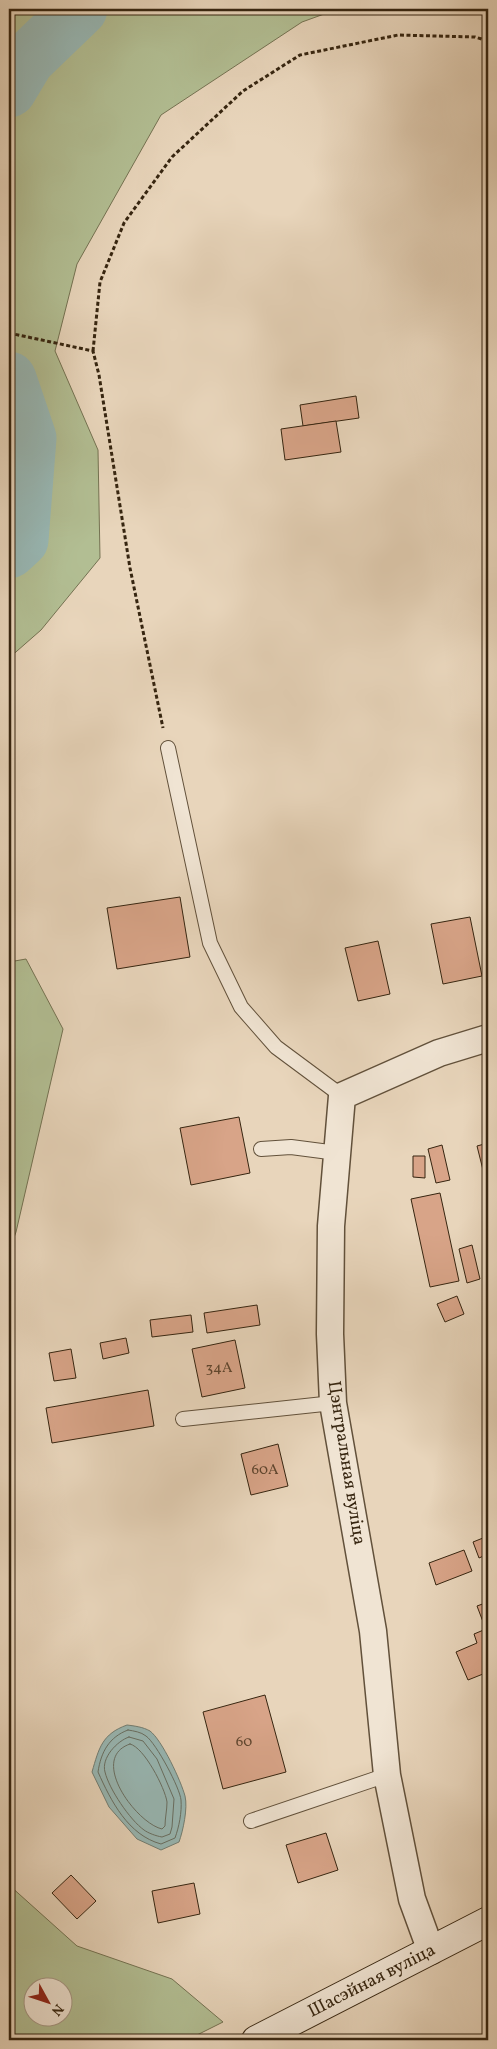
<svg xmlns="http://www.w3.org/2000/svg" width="497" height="2049" font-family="Vollkorn,serif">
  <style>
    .green { fill: #b2be93; stroke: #747252; fill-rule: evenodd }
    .water { fill: #98b8b5; stroke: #717d73 }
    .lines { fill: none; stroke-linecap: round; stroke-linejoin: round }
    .shore { stroke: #676e62; stroke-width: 1 }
    .river { stroke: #98b8b5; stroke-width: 55 }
    .building { fill: #d8a488; stroke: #362510 }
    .lane-casing { stroke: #62513b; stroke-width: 16 }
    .street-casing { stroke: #62513b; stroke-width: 29 }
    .secondary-casing { stroke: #362510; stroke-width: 30 }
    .path { stroke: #362510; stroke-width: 3; stroke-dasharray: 4 2.5; stroke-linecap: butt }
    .lane { stroke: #f0e4d3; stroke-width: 14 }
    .street { stroke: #f0e4d3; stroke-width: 26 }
    .secondary { stroke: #f0e4d3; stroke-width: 28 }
    .labels { text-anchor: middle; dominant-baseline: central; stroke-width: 5; stroke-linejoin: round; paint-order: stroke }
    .number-label { font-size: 15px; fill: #5e452e }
    .street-label { font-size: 18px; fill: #362510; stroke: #f0e4d3 }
  </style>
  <rect width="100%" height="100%" fill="#e8d5bb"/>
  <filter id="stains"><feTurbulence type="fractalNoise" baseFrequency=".004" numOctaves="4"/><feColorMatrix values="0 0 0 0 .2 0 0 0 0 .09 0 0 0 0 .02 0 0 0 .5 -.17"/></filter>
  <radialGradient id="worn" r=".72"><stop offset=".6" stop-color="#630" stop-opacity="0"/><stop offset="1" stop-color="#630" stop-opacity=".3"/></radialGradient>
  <g class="green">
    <polygon points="9,9 338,9 302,22 161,115 77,264 55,351 98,450 100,558 41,630 9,658"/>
    <polygon points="26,959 63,1029 16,1232 9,1251 9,962"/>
    <path d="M9,1885l68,61 95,33 51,43 -36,18h-178zM32,1986h30v30h-30z"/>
  </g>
  <path class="water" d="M127,1725c8,1 16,2 23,6 12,9 31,50 35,65 3,12 -2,35 -6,46l-18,8 -24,-11 -28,-32 -17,-35c7,-24 10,-38 35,-47z"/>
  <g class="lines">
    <g class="shore">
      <path d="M128,1730c6,1 13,2 18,6 10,7 34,52 35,64 1,12 -2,27 -6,38l-14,6c-33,-9 -50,-43 -63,-72 3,-20 11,-35 30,-42z"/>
      <path d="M129,1737l14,4 14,18 17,40 -2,28 -2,7 -8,3c-6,-1 -14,-4 -18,-7 -14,-10 -35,-41 -39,-58 -4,-14 12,-31 24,-35z"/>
      <path d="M130,1744c14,3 35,44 37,58 0,8 -2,16 -2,24l-3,3c-26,-6 -74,-71 -32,-85z"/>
    </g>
    <g class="river">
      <polyline points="9,90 27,60 80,9"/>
      <polyline points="9,379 29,438 21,540 9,551"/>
    </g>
  </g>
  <g class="building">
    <polygon points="356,396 359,418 303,426 300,405"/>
    <polygon points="336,421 341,452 285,460 281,429"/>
    <polygon points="180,897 190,957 117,969 107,908"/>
    <polygon points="470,917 482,976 443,984 431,924"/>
    <polygon points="378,941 390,994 358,1001 345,948"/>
    <polygon points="239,1117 250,1173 191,1185 180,1128"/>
    <polygon points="488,1143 488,1190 477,1146"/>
    <polygon points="442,1145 450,1180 436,1183 428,1149"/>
    <polygon points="413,1156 425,1156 425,1178 413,1177"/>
    <polygon points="440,1193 459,1281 430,1287 411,1199"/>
    <polygon points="472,1245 480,1279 467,1283 459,1249"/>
    <polygon points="457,1296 464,1314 445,1322 437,1304"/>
    <polygon points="257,1305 260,1325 207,1333 204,1313"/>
    <polygon points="191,1315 193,1332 152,1337 150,1320"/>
    <polygon points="126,1338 129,1353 103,1359 100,1343"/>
    <polygon points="235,1340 245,1388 202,1397 192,1349"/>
    <polygon points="71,1349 76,1378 54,1381 49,1353"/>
    <polygon points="148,1390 154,1426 52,1443 46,1408"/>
    <polygon points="278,1444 288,1486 251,1495 241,1454"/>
    <polygon points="488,1536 488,1554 479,1558 473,1542"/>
    <polygon points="464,1550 472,1571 436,1585 429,1563"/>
    <polygon points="488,1602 488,1635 477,1606"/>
    <polygon points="486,1629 488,1635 488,1672 468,1680 456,1652 477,1643 474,1634"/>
    <polygon points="265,1695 286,1772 223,1789 203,1712"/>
    <polygon points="326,1833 338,1870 298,1883 286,1845"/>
    <polygon points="71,1875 96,1901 77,1919 52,1893"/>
    <polygon points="194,1883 200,1914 158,1923 152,1891"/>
  </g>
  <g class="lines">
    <g class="lane-casing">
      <g id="lane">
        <polyline points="168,748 210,943 241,1007 276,1047 342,1096"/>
        <polyline points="261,1149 291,1147 337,1153"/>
        <polyline points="183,1419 333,1403"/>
        <polyline points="251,1821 387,1775"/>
      </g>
    </g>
    <g class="street-casing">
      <polyline id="street" points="431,1951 412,1899 387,1775 373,1631 333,1403 330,1334 331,1226 342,1096 439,1053 488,1038"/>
    </g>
    <g class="secondary-casing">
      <g id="secondary">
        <path id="s1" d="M256,2040l232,-119"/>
      </g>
    </g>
    <g class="path">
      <polyline points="9,333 93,351 99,375 130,568 163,728"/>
      <polyline points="93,351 100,282 124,223 172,157 243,91 300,55 398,35 475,37 488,41"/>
    </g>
    <use href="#lane" class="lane"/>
    <use href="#street" class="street"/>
    <use href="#secondary" class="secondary"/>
  </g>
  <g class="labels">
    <g class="number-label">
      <text x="219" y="1368">34А</text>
      <text x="265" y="1470">60А</text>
      <text x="244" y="1742">60</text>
    </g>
    <g class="street-label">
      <text transform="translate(346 1463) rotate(81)">Цэнтральная вуліца</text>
      <text stroke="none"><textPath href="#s1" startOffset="130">Шасэйная вуліца</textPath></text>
    </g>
  </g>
  <rect width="497" height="2049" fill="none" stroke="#e8d5bb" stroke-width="30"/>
  <rect x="10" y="10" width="477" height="2029" fill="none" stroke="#362510" stroke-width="2.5"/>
  <rect x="15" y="15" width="467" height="2019" fill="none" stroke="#362510"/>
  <g transform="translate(48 2002) rotate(130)"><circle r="24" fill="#f0e4d3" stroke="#a69885"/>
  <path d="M0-4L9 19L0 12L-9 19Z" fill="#8f2418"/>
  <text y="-8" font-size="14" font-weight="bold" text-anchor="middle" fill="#362510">N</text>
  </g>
  <rect width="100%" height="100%" filter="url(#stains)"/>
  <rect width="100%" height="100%" fill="url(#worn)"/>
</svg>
